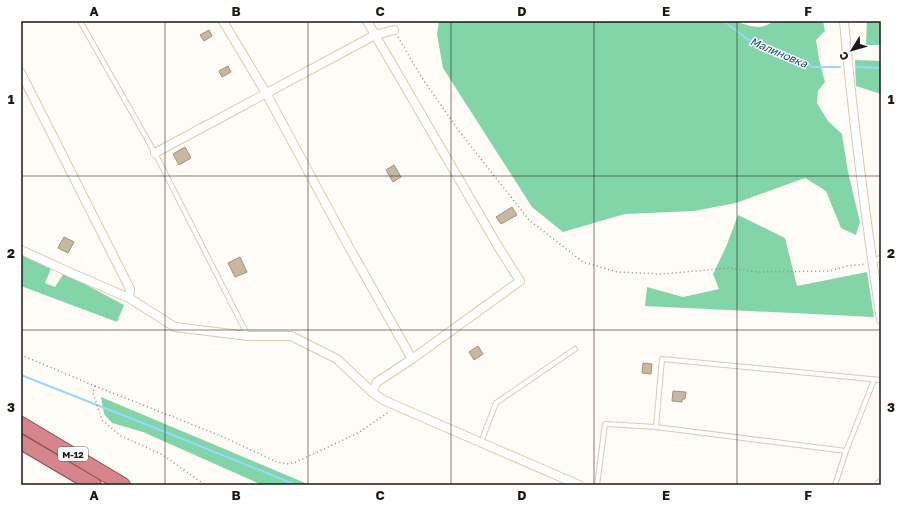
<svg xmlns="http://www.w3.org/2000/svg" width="902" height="506" font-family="'Golos Text',sans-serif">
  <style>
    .forest { fill: #81d5a7 }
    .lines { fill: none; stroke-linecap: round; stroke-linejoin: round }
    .stream { stroke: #97d8fe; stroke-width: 2 }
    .building { fill: #c9b8a1; stroke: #a1907a }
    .service-casing { stroke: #dbc9b2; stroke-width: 6 }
    .minor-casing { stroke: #dbc9b2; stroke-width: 10 }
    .tertiary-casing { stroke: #dbc9b2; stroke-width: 12 }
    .trunk-casing { stroke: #8e4c4e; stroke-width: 16 }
    .path { stroke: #908b84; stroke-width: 1.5; stroke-dasharray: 1 3; stroke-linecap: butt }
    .service { stroke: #fff; stroke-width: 4 }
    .minor { stroke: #fff; stroke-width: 8 }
    .tertiary { stroke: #fff; stroke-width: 10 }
    .trunk { stroke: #d4868c; stroke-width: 14 }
    .grid { fill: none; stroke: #1f1910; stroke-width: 1; stroke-opacity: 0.55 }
    .labels { text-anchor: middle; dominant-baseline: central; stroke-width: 3; stroke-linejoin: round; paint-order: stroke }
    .shield { fill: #fff; stroke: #625e58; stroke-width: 1 }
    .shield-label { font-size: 9px; font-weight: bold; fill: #1f1910 }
    .water-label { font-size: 11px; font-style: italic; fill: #0e5171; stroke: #fff }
    .neatline { fill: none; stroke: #1f1910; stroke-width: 1.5 }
    .grid-label { font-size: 13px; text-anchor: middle; font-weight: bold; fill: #1f1910 }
  </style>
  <rect width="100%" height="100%" fill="#fffbf6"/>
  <g class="forest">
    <path d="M439,21h300l1,2c15,4 20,7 34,-2h49l2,10 -9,9 3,19 6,23 -7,9 -1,12 11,18 14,13 6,38 12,50 -4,13 -15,-7 -15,-37 -21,-13 -69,25 -42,8 -69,3 -62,18 -31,-25 -89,-139 -6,-34z"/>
    <polygon points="867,21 881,21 881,45 866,45"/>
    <polygon points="855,60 881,61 881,94 856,86"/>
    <polygon points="738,215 785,238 797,286 867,272 874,317 645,306 647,287 683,297 719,289 713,274 726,247"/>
    <polygon points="21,254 51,269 45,283 55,287 64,273 124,305 117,322 21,286"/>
    <polygon points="101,397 310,485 262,485 143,432 112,423 104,414"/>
  </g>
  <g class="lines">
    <g class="stream">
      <polyline points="724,21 747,39 813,67 840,67"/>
      <polyline points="857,67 881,68"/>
      <polyline points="21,375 163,431 296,485"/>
    </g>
  </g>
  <g class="building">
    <polygon points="209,30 212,36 204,41 200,35"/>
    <polygon points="228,66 231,72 222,77 219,71"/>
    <polygon points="185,147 191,158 179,165 173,154"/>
    <polygon points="394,165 401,177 393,182 386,170"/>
    <polygon points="512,207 517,215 501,224 496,217"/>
    <polygon points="64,237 74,242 68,253 58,248"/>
    <polygon points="240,257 247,272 235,277 228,263"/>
    <polygon points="478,346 483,354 474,360 469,352"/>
    <polygon points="643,363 652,364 651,374 642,373"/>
    <polygon points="673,391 686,392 685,399 682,399 682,402 672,401"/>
  </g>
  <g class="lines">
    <g class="service-casing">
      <g id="service">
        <polyline points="80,21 155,153 248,336"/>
        <polyline points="873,263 881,257"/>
        <polyline points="656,427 662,359 881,380"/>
        <polyline points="481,442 496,403 575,349"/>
        <polyline points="597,485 605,424 656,427 846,451"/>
        <polyline points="835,485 846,451 874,380"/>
      </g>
    </g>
    <g class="minor-casing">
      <g id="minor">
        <polyline points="223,21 266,93 344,238 412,359 377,382 372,392 383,400 579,485"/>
        <polyline points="367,21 499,248 520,281 412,359"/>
        <path d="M844,21c9,100 22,200 37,299"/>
        <polyline points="21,73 130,289 129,298"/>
        <polyline points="155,153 375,35 394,30"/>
        <polyline points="21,250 71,273 129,298 175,327 248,336 291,336 337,359 372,392"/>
      </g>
    </g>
    <g class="tertiary-casing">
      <polyline id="tertiary" points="880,485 881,484"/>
    </g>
    <g class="trunk-casing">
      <g id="trunk">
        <polyline points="21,424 123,485"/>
        <polyline points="21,442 94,485"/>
      </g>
    </g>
    <g class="path">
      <polyline points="398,37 422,78 459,131 529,220 583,262 617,272 662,274 729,268 758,272 829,271 847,266 866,264"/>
      <polyline points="21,355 95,386 221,436 277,462 287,464 296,462 358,433 390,411"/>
      <polyline points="95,386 93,393 102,420 121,436 163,455 205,485"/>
    </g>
    <use href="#service" class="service"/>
    <use href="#minor" class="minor"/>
    <use href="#tertiary" class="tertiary"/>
    <use href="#trunk" class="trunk"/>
  </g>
  <path class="grid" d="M165,21v464M308,21v464M451,21v464M594,21v464M737,21v464M21,176h860M21,330h860"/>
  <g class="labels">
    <rect class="shield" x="58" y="447" width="30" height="14" rx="3"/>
    <g class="shield-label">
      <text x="73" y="454">М-12</text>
    </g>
    <g class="water-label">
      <text transform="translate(779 52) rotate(23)">Малиновка</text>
    </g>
  </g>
  <rect width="902" height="506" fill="none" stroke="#ffffff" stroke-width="44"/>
  <g transform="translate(852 50) rotate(233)" stroke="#ffffff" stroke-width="3" paint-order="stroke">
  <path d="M0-3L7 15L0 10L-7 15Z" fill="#1f1910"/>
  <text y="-6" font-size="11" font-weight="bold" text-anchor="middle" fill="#1f1910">С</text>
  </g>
  <rect x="22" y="22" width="858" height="462" class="neatline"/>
  <g class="grid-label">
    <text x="94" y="16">A</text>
    <text x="236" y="16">B</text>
    <text x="380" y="16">C</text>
    <text x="522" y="16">D</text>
    <text x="666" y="16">E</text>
    <text x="808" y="16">F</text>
    <text x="11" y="104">1</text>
    <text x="891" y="104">1</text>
    <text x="11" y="258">2</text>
    <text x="891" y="258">2</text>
    <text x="11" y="412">3</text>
    <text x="891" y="412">3</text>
    <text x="94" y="500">A</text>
    <text x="236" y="500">B</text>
    <text x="380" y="500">C</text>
    <text x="522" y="500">D</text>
    <text x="666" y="500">E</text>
    <text x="808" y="500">F</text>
  </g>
</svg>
